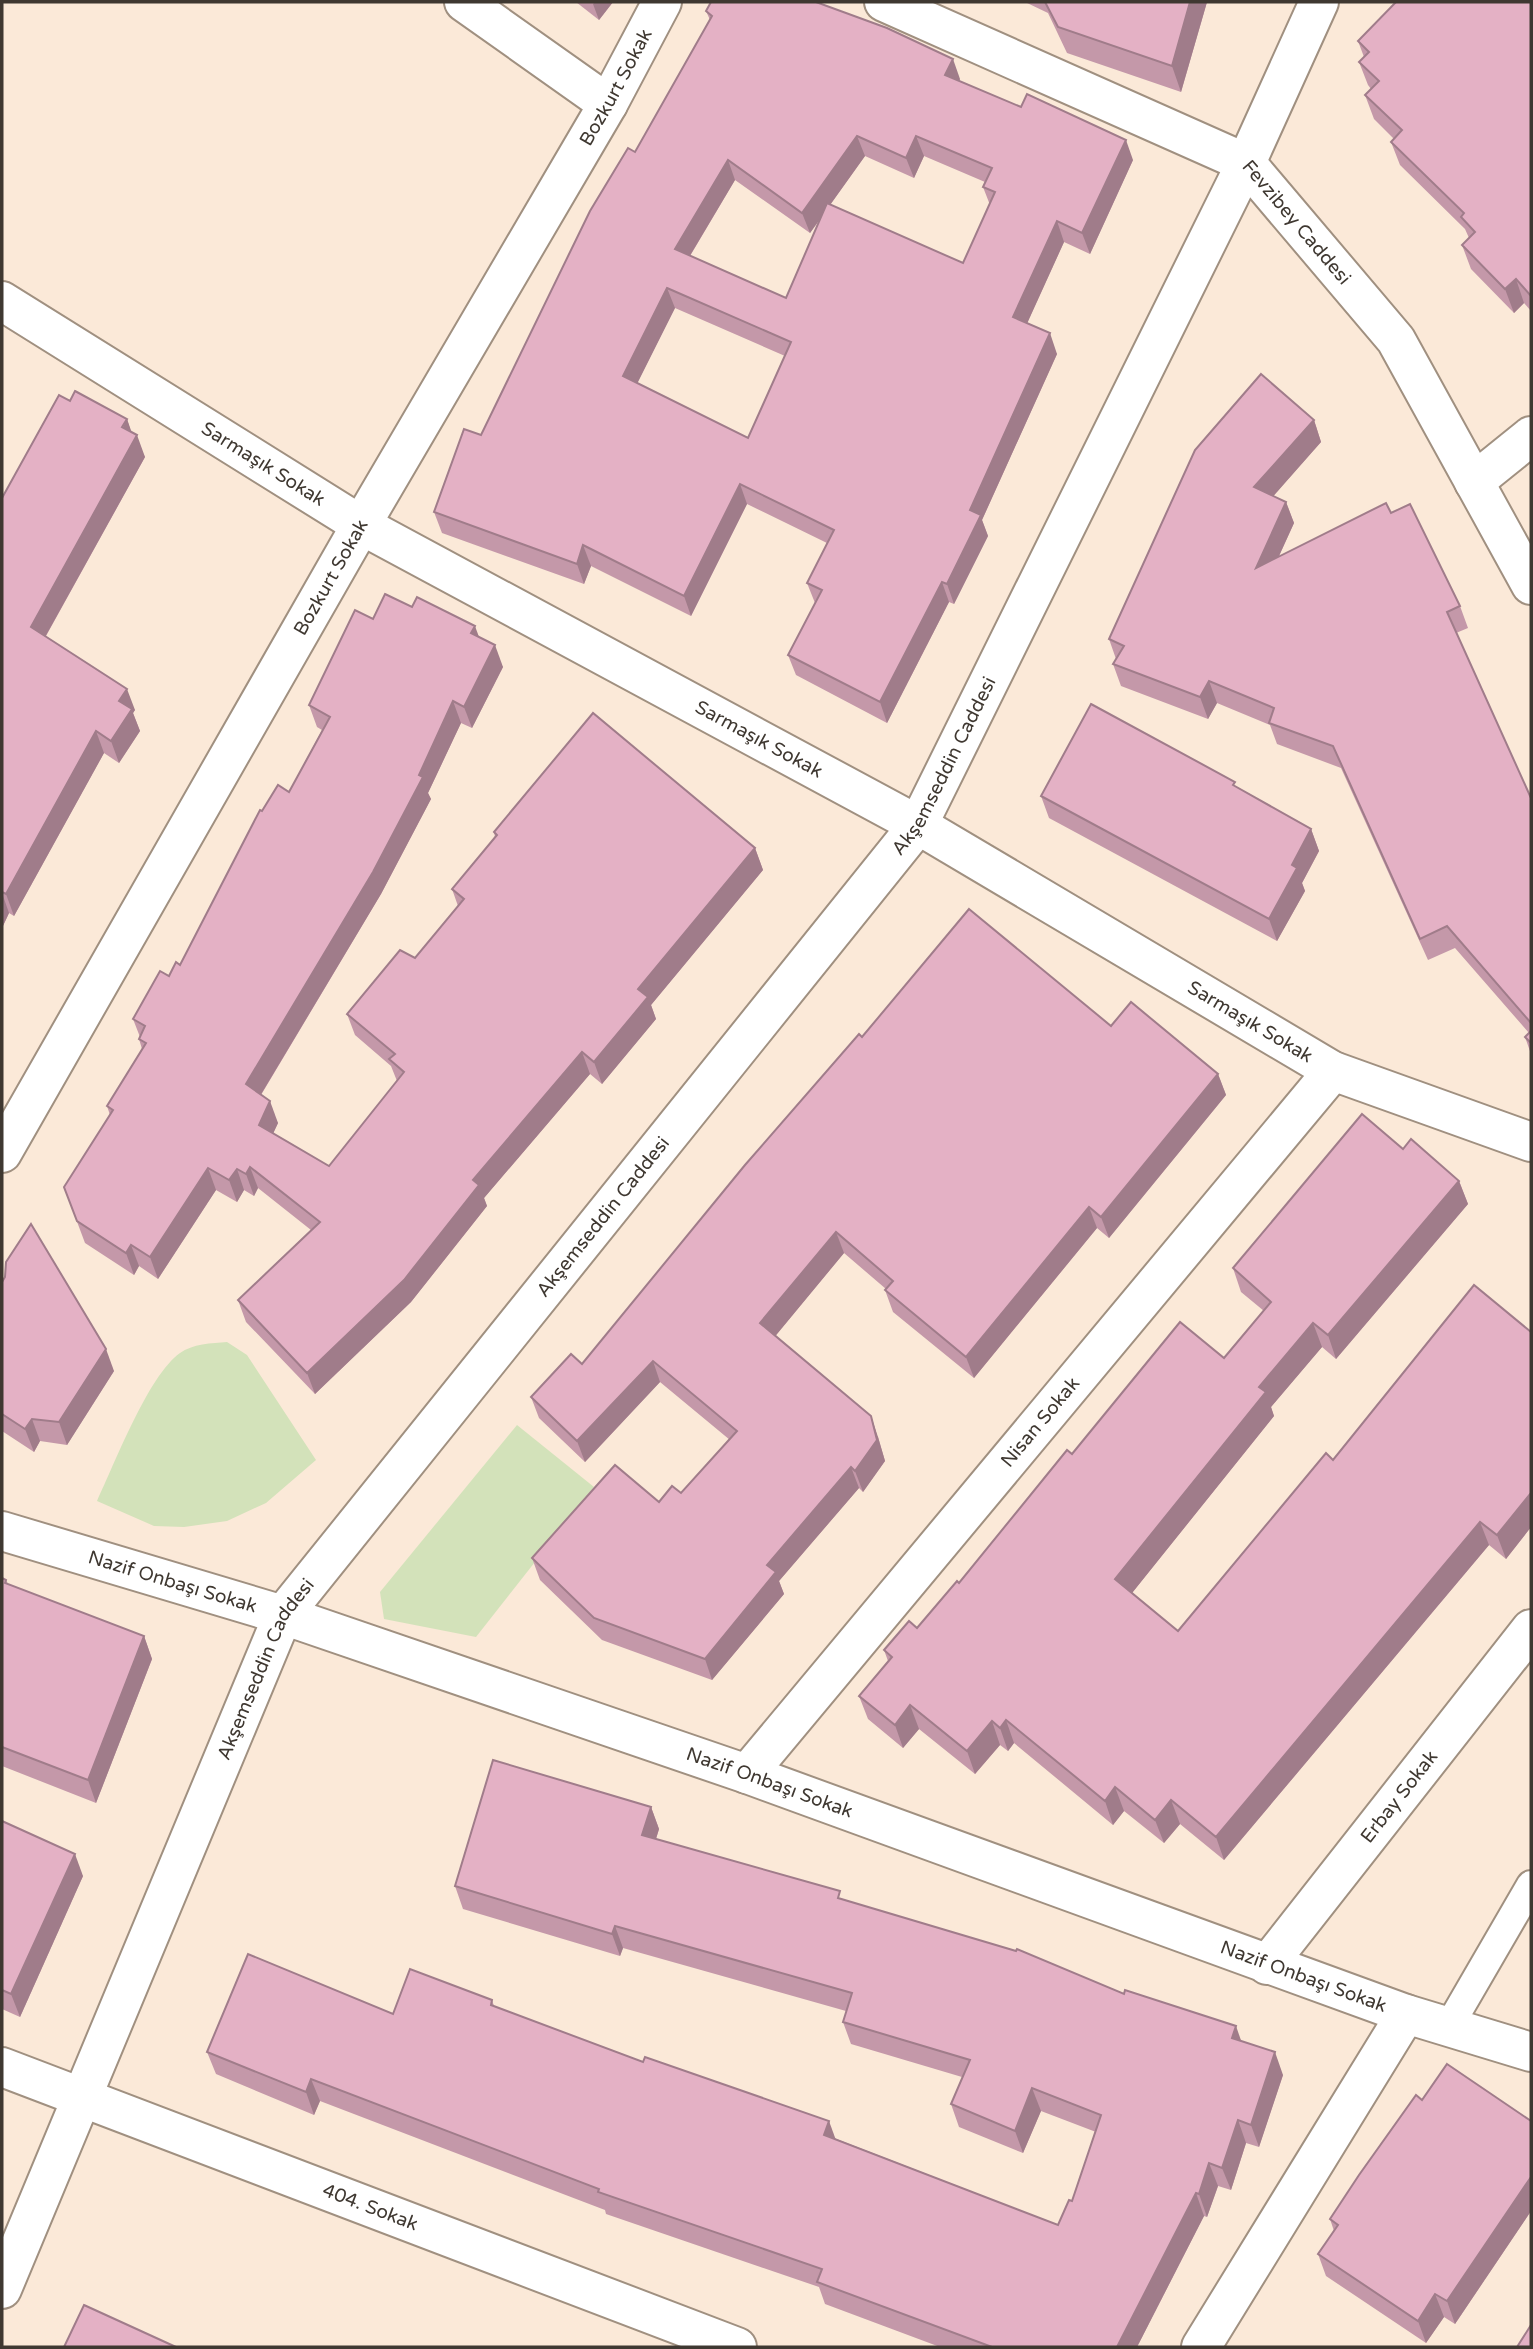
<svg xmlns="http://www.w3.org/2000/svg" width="1533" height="2349" font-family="'Varela Round',sans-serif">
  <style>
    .green { fill: #d3e2ba }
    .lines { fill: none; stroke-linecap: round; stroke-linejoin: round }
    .lane-casing { stroke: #a09080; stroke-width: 32 }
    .street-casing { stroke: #a09080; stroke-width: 42 }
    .secondary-casing { stroke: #a09080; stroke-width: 42 }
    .lane { stroke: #fff; stroke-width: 28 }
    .street { stroke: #fff; stroke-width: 38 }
    .secondary { stroke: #fff; stroke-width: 38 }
    .wall { fill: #c498a9; fill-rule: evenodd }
    .shaded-wall { fill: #a07c8a }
    .building { fill: #e4b1c5; stroke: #a07c8a; stroke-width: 2; fill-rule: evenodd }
    .labels { text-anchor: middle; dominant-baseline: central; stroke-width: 5; stroke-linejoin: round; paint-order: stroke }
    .street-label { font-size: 19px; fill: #3f3831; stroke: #fcf9f5 }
  </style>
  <rect width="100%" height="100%" fill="#fbe9d8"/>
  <g class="green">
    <path d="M227,1342l20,13 69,105 -50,43 -39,18 -43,6 -30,-1 -57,-25c18,-38 51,-125 83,-148 12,-9 32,-10 47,-11z"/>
    <polygon points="517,1425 594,1487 476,1637 384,1619 380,1592"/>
  </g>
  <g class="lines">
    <g class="lane-casing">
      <polyline id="lane" points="1448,2028 1531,1885"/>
    </g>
    <g class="street-casing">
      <g id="street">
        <polyline points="464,2 608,104"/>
        <path id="s1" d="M884,2l362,161 150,177 135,245"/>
        <path id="s2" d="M2,301l359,224 557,300 415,246 198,71"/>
        <polyline points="1474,482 1531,436"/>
        <path id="s3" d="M2,1153l359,-628 247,-421 54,-102"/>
        <path id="s4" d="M2,1531l281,84 464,159 659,240 125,38"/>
        <path id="s5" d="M747,1774l586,-703"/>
        <path id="s6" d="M1267,1965l264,-336"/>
        <path id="s7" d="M2,2067l735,280"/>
        <polyline points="1201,2347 1406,2014"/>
      </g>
    </g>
    <g class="secondary-casing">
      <g id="secondary">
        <path id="s8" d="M2,2289l281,-674 635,-790 328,-662 73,-161"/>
      </g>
    </g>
    <use href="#lane" class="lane"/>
    <use href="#street" class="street"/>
    <use href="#secondary" class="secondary"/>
  </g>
  <g class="wall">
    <polygon points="576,2 613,2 599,20"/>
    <polygon points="1025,2 1207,2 1181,92 1067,53 1048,13"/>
    <polygon points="1531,2 1531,311 1524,303 1514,313 1471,269 1462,245 1469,238 1465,229 1400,165 1391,142 1394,139 1374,119 1365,95 1371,89 1368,85 1359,62 1364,57 1358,41"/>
    <path d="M706,11l254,68 -1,2 174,79 -43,94 -26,-12 -37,81 30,31 -75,166 6,16 -34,68 -5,-2 -62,121 -91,-48 -8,-20 27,-52 -8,-20 20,-40 -80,-39 -56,112 -100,-50 -7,18 -142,-51 -8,-21 47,-77 154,-283 75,-132zM865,156l49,22 10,-22 61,26 -2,5 7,18 -27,58 -133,-58zM735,180l75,53 11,-15 -35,80 -96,-42zM675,308l110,48 -37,82 -111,-55z"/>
    <polygon points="70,401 127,419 131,432 145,457 46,636 135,710 133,713 140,731 119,763 104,753 14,916 9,913 2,928 2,498"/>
    <polygon points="1314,420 1321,442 1273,496 1286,502 1294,523 1279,556 1391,513 1460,606 1468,628 1456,633 1531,798 1531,1054 1525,1037 1529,1033 1455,948 1428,960 1341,768 1277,744 1270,725 1217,703 1208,719 1121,686 1113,664 1116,659 1109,639"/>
    <polygon points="412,607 479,637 503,667 472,728 461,723 428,793 431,799 381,894 261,1095 278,1123 273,1133 329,1166 397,1081 391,1066 355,1035 347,1014 415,958 458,906 452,889 495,837 494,832 755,848 763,870 651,1005 656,1019 602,1084 590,1074 484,1198 487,1206 411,1302 315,1394 246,1322 238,1300 311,1230 258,1188 254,1196 244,1190 237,1202 216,1190 158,1279 139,1266 134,1275 85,1243 64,1187 110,1115 107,1106 142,1049 139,1039 140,1037 133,1019 169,976 180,965 289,792 322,730 317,727 309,705 373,619"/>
    <polygon points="1237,787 1311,829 1319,851 1302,883 1305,891 1277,941 1049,818 1041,796"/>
    <polygon points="1111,1026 1218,1074 1226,1095 1109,1238 1097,1228 974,1378 893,1312 885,1290 886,1289 844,1253 775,1336 878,1437 885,1461 863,1492 859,1488 779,1581 784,1594 712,1680 602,1640 540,1580 532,1558 681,1493 730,1440 660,1382 585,1462 539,1418 531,1397 582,1364 862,1037"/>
    <polygon points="1403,1149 1459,1181 1468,1204 1336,1359 1322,1347 1271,1407 1274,1416 1132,1593 1178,1631 1333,1460 1531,1332 1531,1527 1506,1559 1489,1545 1224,1860 1180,1824 1164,1843 1124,1811 1113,1825 1014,1743 1008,1751 1000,1745 975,1774 919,1729 903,1748 868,1719 859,1696 888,1661 884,1650 917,1628 959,1583 1072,1454 1224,1358 1264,1311 1241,1292 1233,1268"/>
    <polygon points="2,1282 114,1371 67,1445 40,1441 34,1452 2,1431"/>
    <polygon points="2,1578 6,1580 8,1584 144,1636 152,1659 96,1803 2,1766"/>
    <polygon points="651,1807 659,1829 656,1839 843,1899 1124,1994 1241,2041 1283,2075 1259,2147 1246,2143 1231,2190 1218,2186 1207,2217 1204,2216 1137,2347 940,2347 825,2304 819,2287 606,2214 605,2210 320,2101 314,2115 216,2074 207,2052 393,2014 492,2000 494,2006 1058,2225 1072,2201 1096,2132 1041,2111 1023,2153 959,2127 951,2104 962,2077 851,2044 843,2022 846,2011 623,1948 620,1956 463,1909 455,1886"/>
    <polygon points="2,1821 83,1876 20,2017 2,2009"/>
    <polygon points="1422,2100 1531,2121 1531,2211 1455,2324 1444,2317 1426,2343 1326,2276 1318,2254 1334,2231 1330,2219"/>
  </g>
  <g class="shaded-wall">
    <polygon points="595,2 613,2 599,20 593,4"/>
    <polygon points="1190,2 1207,2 1181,92 1172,66"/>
    <polygon points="953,59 960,79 952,95 945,75"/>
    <polygon points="857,136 865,156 810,233 802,213"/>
    <polygon points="916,136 924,156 914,178 906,158"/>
    <polygon points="1126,140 1133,160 1090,254 1082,233"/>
    <polygon points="728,160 735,180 682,269 675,249"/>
    <polygon points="1057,221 1064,242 1021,337 1013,317"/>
    <polygon points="1516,279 1524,303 1514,313 1505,289"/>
    <polygon points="667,288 675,308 631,396 623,376"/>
    <polygon points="1050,333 1057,354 982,520 988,536 954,604 947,584 970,510"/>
    <polygon points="127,419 134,439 137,435 145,457 39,648 31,627"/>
    <polygon points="1314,420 1321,442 1262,509 1254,487"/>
    <polygon points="740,484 747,504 691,616 684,596"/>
    <polygon points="1286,502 1294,523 1264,589 1256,568"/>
    <polygon points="583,545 591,566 584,584 577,564"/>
    <polygon points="942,582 949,602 887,723 880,702"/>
    <polygon points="475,626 483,648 471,633"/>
    <polygon points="495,645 503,667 472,728 464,707"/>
    <polygon points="1209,681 1217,703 1208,719 1200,697"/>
    <polygon points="127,689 135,710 133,713 140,731 119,763 111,741 119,701"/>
    <polygon points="453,701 461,723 428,793 431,799 381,894 254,1106 246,1084 419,775"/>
    <polygon points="96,731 104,753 14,916 6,894"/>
    <polygon points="1311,829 1319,851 1302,883 1305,891 1277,941 1269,919 1292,865"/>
    <polygon points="755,848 763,870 651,1005 656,1019 602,1084 594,1062 638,989"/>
    <polygon points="2,893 9,913 2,928"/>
    <polygon points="582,1052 590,1074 484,1198 487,1206 411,1302 315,1394 307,1373"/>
    <polygon points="1218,1074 1226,1095 1109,1238 1101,1217"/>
    <polygon points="270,1101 278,1123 267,1147 259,1125"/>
    <polygon points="250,1167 258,1188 254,1196 246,1174"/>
    <polygon points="208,1168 216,1190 158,1279 150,1257"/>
    <polygon points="237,1169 244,1190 237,1202 229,1180"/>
    <polygon points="1459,1181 1468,1204 1336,1359 1328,1335"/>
    <polygon points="1089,1207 1097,1228 974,1378 966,1357"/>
    <polygon points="836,1232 844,1253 768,1345 760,1323"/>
    <polygon points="131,1245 139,1266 134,1275 126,1253"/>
    <polygon points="1313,1323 1322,1347 1271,1407 1274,1416 1124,1603 1115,1579 1259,1387"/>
    <polygon points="106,1349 114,1371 67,1445 59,1422"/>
    <polygon points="653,1361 660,1382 585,1462 577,1441"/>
    <polygon points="871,1416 878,1437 885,1461 863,1492 855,1471"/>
    <polygon points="32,1419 40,1441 34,1452 25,1429"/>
    <polygon points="851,1467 859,1488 779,1581 784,1594 712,1680 705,1659 767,1565"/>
    <polygon points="1531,1493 1531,1527 1506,1559 1497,1535"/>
    <polygon points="1480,1522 1489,1545 1224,1860 1216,1837"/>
    <polygon points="144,1636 152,1659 96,1803 88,1780"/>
    <polygon points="910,1705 919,1729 903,1748 895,1725"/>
    <polygon points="1006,1720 1014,1743 1008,1751 1000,1728"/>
    <polygon points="992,1721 1000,1745 975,1774 967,1751"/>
    <polygon points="1115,1787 1124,1811 1113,1825 1105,1801"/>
    <polygon points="1171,1800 1180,1824 1164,1843 1155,1820"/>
    <polygon points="651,1807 659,1829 650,1858 642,1835"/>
    <polygon points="75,1854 83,1876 20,2017 11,1994"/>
    <polygon points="615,1926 623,1948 620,1956 612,1934"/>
    <polygon points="1236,2026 1244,2049 1232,2038"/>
    <polygon points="1275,2052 1283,2075 1259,2147 1251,2125"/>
    <polygon points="311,2079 320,2101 314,2115 306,2092"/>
    <polygon points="1032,2088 1041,2111 1023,2153 1015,2131"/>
    <polygon points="1238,2120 1246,2143 1231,2190 1222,2168"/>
    <polygon points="829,2121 837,2143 824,2135"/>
    <polygon points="1209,2163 1218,2186 1207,2217 1199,2194"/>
    <polygon points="1531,2177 1531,2211 1455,2324 1447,2301"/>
    <polygon points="1196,2193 1204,2216 1137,2347 1117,2347"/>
    <polygon points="1435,2294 1444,2317 1426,2343 1418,2321"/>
  </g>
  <g class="building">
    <path d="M711,2h105l71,26 66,31 -8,16 76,32 6,-13 99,46 -44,93 -25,-12 -44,96 37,16 -80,177 11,5 -34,69 -5,-2 -62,120 -92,-47 34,-65 -15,-7 27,-53 -94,-46 -56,112 -101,-51 -6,19 -143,-52 30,-83 17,6 109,-224 38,-63 7,4 77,-136 -6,-5zM857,136l49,22 10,-22 76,32 -9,19 12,5 -32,71 -136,-60 -41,95 -111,-49 53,-89 74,53zM667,288l124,54 -43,96 -125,-62z"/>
    <polygon points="1045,2 1190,2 1172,66 1058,27"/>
    <polygon points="1396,2 1531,2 1531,296 1516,279 1505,289 1462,245 1475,232 1461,217 1464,213 1391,142 1402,130 1365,95 1379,81 1359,62 1369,52 1358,41"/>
    <polygon points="1261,374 1314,420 1254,487 1286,502 1256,568 1386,503 1391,513 1410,504 1460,606 1447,612 1531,798 1531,1023 1447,926 1420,939 1333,746 1269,723 1274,708 1209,681 1200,697 1113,664 1124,646 1109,639 1195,450"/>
    <polygon points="75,391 127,419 122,427 137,435 31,627 127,689 119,701 132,709 111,741 96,731 6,894 2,892 2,498 59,395 70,401"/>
    <polygon points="385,594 412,607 417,597 475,626 471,633 495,645 464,707 453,701 419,775 423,777 373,872 246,1084 270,1101 259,1125 329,1166 404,1072 389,1059 395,1054 347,1014 400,950 415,958 464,899 452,889 497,835 494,832 593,713 755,848 638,989 648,997 594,1062 582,1052 473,1180 479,1185 404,1280 307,1373 238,1300 320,1222 250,1167 246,1174 237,1169 229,1180 208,1168 150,1257 131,1245 126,1253 77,1221 64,1187 113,1110 107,1106 146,1043 139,1039 145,1026 133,1019 160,971 169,976 176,962 180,965 260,810 262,811 278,785 289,792 330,717 309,705 355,610 373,619"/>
    <polygon points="1091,704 1235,782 1233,785 1311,829 1292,865 1297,868 1269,919 1041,796"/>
    <polygon points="969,909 1111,1026 1131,1002 1218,1074 1101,1217 1089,1207 966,1357 885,1290 893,1281 836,1232 760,1323 871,1416 877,1440 855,1471 851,1467 767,1565 776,1572 705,1659 594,1618 532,1558 615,1465 659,1502 672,1486 681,1493 737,1431 653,1361 577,1441 531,1397 571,1354 582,1364 745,1165 859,1034 862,1037"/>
    <polygon points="1531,1031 1531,1043 1525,1037"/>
    <polygon points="1362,1114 1403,1149 1411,1139 1459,1181 1328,1335 1313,1323 1259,1387 1266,1392 1115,1579 1178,1631 1326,1453 1333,1460 1474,1285 1531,1332 1531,1493 1497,1535 1480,1522 1216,1837 1171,1800 1155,1820 1115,1787 1105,1801 1006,1720 1000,1728 992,1721 967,1751 910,1705 895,1725 859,1696 892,1657 884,1650 909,1621 917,1628 957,1581 959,1583 1067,1450 1072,1454 1180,1322 1224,1358 1271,1302 1233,1268"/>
    <polygon points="31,1224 106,1349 59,1422 32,1419 25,1429 2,1414 2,1282 5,1277 6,1262"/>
    <polygon points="2,1578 6,1580 5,1583 144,1636 88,1780 2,1747"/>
    <polygon points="493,1760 651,1807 642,1835 840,1891 838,1898 1016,1951 1017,1949 1124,1994 1125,1990 1236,2026 1232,2038 1275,2052 1251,2125 1238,2120 1222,2168 1209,2163 1199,2194 1196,2193 1117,2347 992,2347 817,2282 822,2269 598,2192 599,2189 311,2079 306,2092 207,2052 248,1954 393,2014 410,1969 492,2000 491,2005 643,2062 645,2057 829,2121 824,2135 1058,2225 1069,2200 1072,2201 1101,2115 1032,2088 1015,2131 951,2104 970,2060 843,2022 852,1993 615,1926 612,1934 455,1886"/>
    <polygon points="2,1821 75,1854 11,1994 2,1990"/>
    <polygon points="1447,2064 1531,2121 1531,2177 1447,2301 1435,2294 1418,2321 1318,2254 1338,2225 1330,2219 1359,2175 1416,2095 1422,2100"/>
    <polygon points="84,2305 176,2347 64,2347"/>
    <polygon points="1531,2325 1531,2347 1517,2347"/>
  </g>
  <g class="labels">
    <g class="street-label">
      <text stroke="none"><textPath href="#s3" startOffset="1230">Bozkurt Sokak</textPath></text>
      <text stroke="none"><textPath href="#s1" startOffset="474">Fevzibey Caddesi</textPath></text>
      <text stroke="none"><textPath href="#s2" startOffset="308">Sarmaşık Sokak</textPath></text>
      <text stroke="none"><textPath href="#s3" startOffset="663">Bozkurt Sokak</textPath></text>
      <text stroke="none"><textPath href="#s2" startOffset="875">Sarmaşık Sokak</textPath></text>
      <text stroke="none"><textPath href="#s8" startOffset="1808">Akşemseddin Caddesi</textPath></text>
      <text stroke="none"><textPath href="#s2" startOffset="1442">Sarmaşık Sokak</textPath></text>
      <text stroke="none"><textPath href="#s8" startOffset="1241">Akşemseddin Caddesi</textPath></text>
      <text stroke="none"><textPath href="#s5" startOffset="458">Nisan Sokak</textPath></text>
      <text stroke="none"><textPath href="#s4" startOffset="178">Nazif Onbaşı Sokak</textPath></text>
      <text stroke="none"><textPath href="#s8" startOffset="674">Akşemseddin Caddesi</textPath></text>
      <text stroke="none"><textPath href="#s4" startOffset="808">Nazif Onbaşı Sokak</textPath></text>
      <text stroke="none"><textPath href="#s6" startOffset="214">Erbay Sokak</textPath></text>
      <text stroke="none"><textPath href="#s4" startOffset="1376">Nazif Onbaşı Sokak</textPath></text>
      <text stroke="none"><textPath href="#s7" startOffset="394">404. Sokak</textPath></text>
    </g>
  </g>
  <rect width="1533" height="2349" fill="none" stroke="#3f3831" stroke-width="7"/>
</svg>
